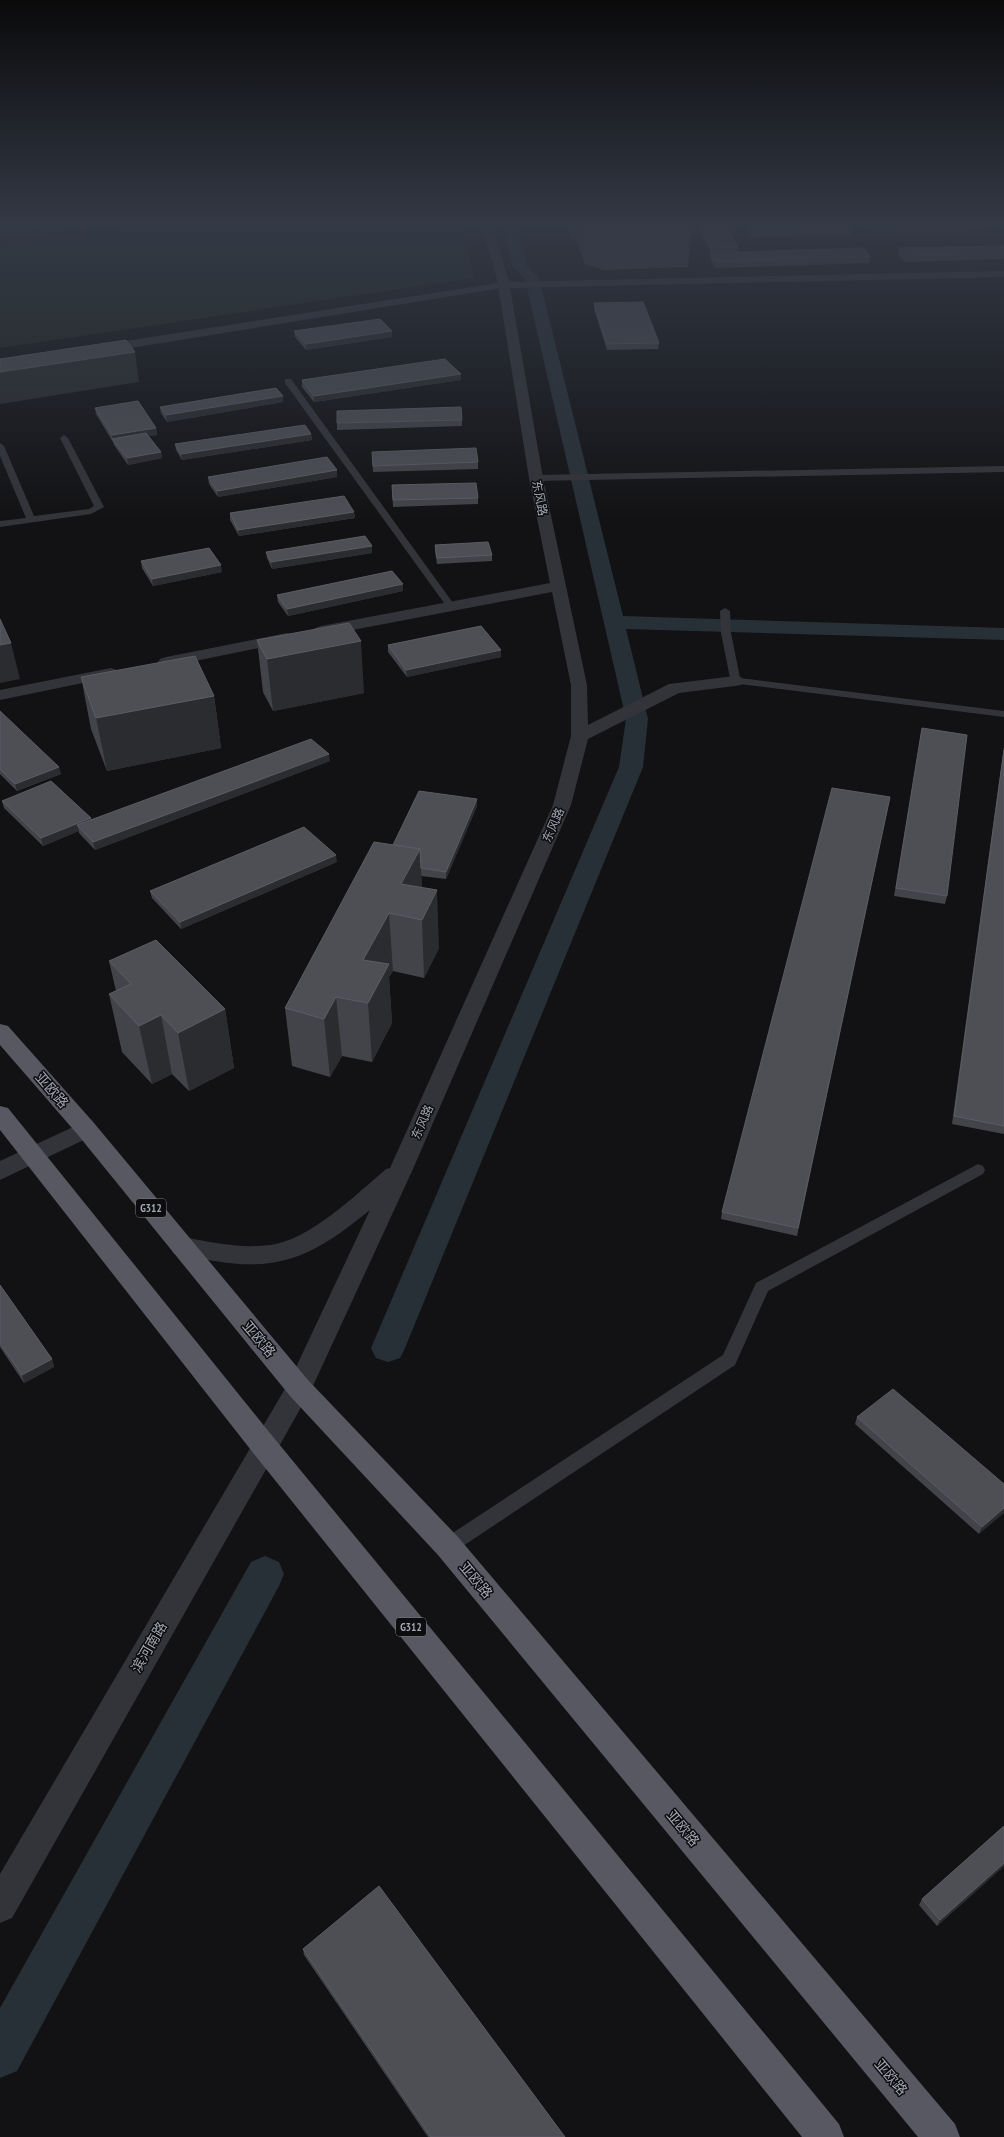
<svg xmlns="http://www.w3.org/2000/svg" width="1004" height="2137" font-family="'PT Sans Narrow','Noto Sans SC',sans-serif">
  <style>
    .green { fill: #1e261f }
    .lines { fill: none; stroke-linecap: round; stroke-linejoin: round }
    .canal { fill: #283037; fill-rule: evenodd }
    .service { fill: #333439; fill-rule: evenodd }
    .minor { fill: #333439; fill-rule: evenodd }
    .tertiary { fill: #333439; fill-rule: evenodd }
    .trunk { fill: #575861; fill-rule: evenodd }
    .wall { fill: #434449 }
    .shaded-wall { fill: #2b2c2f }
    .building { fill: #4e4f55; stroke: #5b5d64 }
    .labels { text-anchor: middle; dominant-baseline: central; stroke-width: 3; stroke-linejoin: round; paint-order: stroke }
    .shield { fill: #0d0d0f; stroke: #767a82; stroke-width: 1 }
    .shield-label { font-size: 11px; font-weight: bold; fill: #a3a8b4 }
    .street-label { font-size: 12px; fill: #a3a8b4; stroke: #0d0d0f }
    .near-street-label { font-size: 14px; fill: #a3a8b4; stroke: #0d0d0f }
  </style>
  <rect width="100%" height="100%" fill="#121214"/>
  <polygon class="green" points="186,222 460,222 474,278 0,348 0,246"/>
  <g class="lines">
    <g class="canal">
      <polygon points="502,222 516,222 527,266 539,278 623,616 1004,628 1004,640 626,629 648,719 643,767 405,1348 400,1358 388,1362 376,1358 371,1348 619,767 626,719 525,279 513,267"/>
      <polygon points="265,1556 279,1562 284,1574 279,1586 17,2071 0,2078 0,2008 251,1562"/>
    </g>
    <g class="service">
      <polygon points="285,379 291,379 453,603 453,607 447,607 285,383"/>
      <polygon points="64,435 68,438 104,507 91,514 0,527 0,521 26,518 0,456 0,443 4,446 34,516 89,509 94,506 60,438"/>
      <polygon points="1004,466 1004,472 536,481 532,478 536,475"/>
      <polygon points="725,608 730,611 731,633 740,678 1004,711 1004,717 731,683 721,633 720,611"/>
      <polygon points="978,1164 983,1166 985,1170 983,1174 768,1291 735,1365 454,1552 448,1554 442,1552 439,1546 442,1540 723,1355 756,1283"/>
    </g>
    <g class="minor">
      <path d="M1004,271v6l-494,11 33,190 44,207 1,40 81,-41 66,-8 6,1 2,4 -2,4 -6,1 -56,7 -91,46 -17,66 -158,364 -101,219 -300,530 -12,5v-49l289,-492 81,-172c-52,42 -86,63 -155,51 -14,-2 -28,-4 -42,-8l-3,-7 3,-7 9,-2c29,5 58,12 88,8 38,-4 87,-51 116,-76l4,-1 163,-363 18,-69v-51l-19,-93 -231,44 -6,-2 -2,-3 2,-3 6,-2 229,-43 -21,-105 -31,-193 6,-3z"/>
      <polygon points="287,633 293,635 295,638 293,641 166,667 160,665 158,662 160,659 166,657"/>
      <polygon points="111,668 117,670 119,673 117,676 0,700 0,690"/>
      <polygon points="86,1121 94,1123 97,1129 94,1135 0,1180 0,1161"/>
    </g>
    <polygon class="tertiary" points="481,222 491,222 510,285 508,287 100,353 94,349 100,345 498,283"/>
    <g class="trunk">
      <polygon points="0,1024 8,1026 94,1123 308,1380 458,1537 955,2124 960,2137 918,2137 438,1555 290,1396 78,1135 0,1045"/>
      <polygon points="0,1106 8,1108 274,1438 839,2124 844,2137 802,2137 254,1454 0,1130"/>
    </g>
  </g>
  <g class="wall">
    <polygon points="0,222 104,222 104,224 82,227 78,223 63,224 64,229 44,232 41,228 24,230 25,234 3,237 0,233"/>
    <polygon points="566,222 610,222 611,224 616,225 615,222 684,222 684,224 691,232 688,267 604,270 585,264 577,241 577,238 571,238"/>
    <polygon points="868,222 980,222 982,224 981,230 872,232 867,225"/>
    <polygon points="746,224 853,230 852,235 750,238 746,229"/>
    <polygon points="701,226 738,247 737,252 870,257 869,263 715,268 710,258 710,253 711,253 700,231"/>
    <polygon points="1004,246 1004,259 905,262 898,254 899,248"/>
    <polygon points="594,303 659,343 658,349 607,350 594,309"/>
    <polygon points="294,331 392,337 306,350 295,337"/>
    <polygon points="461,374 461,380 314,402 302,387 302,380"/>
    <polygon points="283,402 167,422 161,413 160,407"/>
    <polygon points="95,408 156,428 157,435 148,436 161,452 162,458 128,465 114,445 113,442 96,414"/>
    <polygon points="462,420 462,426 337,430 337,423"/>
    <polygon points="311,434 312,440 182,460 176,450 175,444"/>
    <polygon points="372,452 478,462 478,469 373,472"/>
    <polygon points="337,470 337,477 218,497 209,484 208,477"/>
    <polygon points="392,485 478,498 478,504 393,507"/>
    <polygon points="354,512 355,518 239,536 230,520 230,513"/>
    <polygon points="435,545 492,555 492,561 437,564 435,551"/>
    <polygon points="266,552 372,553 272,569 267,558"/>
    <polygon points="141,561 222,572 153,586 142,568"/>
    <polygon points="403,591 288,616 278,602 277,595"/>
    <polygon points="257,640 364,693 273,711 263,692"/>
    <polygon points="388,645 501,657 407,677 388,652"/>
    <polygon points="81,677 214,696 221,748 107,771 91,729"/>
    <polygon points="0,711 61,774 17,791 0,774"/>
    <polygon points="922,728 947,896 945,904 894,896"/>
    <polygon points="1004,746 1004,1134 952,1124"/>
    <polygon points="330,761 95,850 79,833 79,831 43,846 4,808 2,801 91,818 92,820"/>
    <polygon points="890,797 797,1236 721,1219 722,1212"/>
    <polygon points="477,806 446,879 421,876 422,888 439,948 424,978 393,971 389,977 392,1023 372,1062 342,1056 330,1077 292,1066 285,1008 393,845"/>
    <polygon points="337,862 181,929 152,898 150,891"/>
    <polygon points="109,961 225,1009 234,1068 189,1091 172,1074 152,1084 122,1052 109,994 116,991"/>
    <polygon points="0,1285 52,1359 54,1367 24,1383 0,1347"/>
    <polygon points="857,1417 1004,1484 979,1534 855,1424"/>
    <polygon points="1004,1826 1004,1866 937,1926 919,1905 922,1899"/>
    <polygon points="303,1949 565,2137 428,2137 304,1955"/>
  </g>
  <g class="shaded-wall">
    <polygon points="0,222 40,222 41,228 24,230 25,234 3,237"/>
    <polygon points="42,222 78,222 78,223 63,224 64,229 44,232"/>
    <polygon points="81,222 104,222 104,224 82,227"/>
    <polygon points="392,331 392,337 306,350 306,344"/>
    <polygon points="135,352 139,382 0,404 0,372"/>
    <polygon points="461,374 461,380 314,402 314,396"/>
    <polygon points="283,396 283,402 167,422 166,415"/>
    <polygon points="156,428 157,435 114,442 112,439 113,442 112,435"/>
    <polygon points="311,434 312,440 182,460 181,454"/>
    <polygon points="161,452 162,458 128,465 127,458"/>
    <polygon points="337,470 337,477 218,497 217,491"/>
    <polygon points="354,512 355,518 239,536 238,530"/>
    <polygon points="372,546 372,553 272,569 271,562"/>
    <polygon points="221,565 222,572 153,586 152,579"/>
    <polygon points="403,584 403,591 288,616 287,609"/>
    <polygon points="361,641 364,693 273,711 267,659"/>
    <polygon points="11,643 20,679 0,683 0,645"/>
    <polygon points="501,650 501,657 407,677 406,670"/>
    <polygon points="214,696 221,748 107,771 96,718"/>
    <polygon points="329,754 330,761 95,850 93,842"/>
    <polygon points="59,767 61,774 17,791 15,784"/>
    <polygon points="477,799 477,806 446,879 446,872"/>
    <polygon points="91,818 93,825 77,825 79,831 43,846 41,838"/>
    <polygon points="420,849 423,906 401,884"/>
    <polygon points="336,855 337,862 181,929 180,922"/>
    <polygon points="437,890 439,948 424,978 422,920"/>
    <polygon points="389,913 393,971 389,977 392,1023 372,1062 368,1003 363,960"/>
    <polygon points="336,997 342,1056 330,1077 324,1019"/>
    <polygon points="225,1009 234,1068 189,1091 178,1033"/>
    <polygon points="161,1015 172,1074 152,1084 139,1026"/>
    <polygon points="52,1359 54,1367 24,1383 22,1375"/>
    <polygon points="1004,1508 1004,1513 979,1534 982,1527"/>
    <polygon points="1004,1863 1004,1866 937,1926 940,1920"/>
  </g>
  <g class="building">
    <polygon points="568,222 578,222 577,233 571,233"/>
    <polygon points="584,222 610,222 611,224 620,226 685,224 691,232 606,234 586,229"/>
    <polygon points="618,222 644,222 618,223"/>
    <polygon points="817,222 848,222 853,230 751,232 746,224"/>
    <polygon points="870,222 980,222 982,224 873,227"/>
    <polygon points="726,225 738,247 711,248 701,226"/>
    <polygon points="1004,246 1004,254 906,256 899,248"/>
    <polygon points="863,248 870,257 715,262 710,253"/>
    <polygon points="643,302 659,343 607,344 594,303"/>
    <polygon points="380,319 392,331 306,344 294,331"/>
    <polygon points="126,340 135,352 0,372 0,359"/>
    <polygon points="445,359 461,374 314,396 302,380"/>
    <polygon points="276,388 283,396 166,415 160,407"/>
    <polygon points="138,401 156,428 112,435 95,408"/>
    <polygon points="461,407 462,420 337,423 337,411"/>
    <polygon points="305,425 311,434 181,454 175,444"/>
    <polygon points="146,433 161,452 127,458 112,439"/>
    <polygon points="476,448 478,462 373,466 372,452"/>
    <polygon points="327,457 337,470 217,491 208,477"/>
    <polygon points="476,483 478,498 393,500 392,485"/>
    <polygon points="344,496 354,512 238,530 230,513"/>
    <polygon points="365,536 372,546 271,562 266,552"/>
    <polygon points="488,542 492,555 437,558 435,545"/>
    <polygon points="209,548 221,565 152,579 141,561"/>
    <polygon points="392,571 403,584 287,609 277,595"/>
    <polygon points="0,619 11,643 0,645"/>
    <polygon points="349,623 361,641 267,659 257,640"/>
    <polygon points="481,626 501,650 406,670 388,645"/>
    <polygon points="195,656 214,696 96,718 81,677"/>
    <polygon points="0,711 59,767 15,784 0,769"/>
    <polygon points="922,728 967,735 947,896 896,888"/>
    <polygon points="311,739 329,754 93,842 77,825"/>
    <polygon points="1004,750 1004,1126 954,1116"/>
    <polygon points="51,781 91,818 41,838 2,801"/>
    <polygon points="832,788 890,797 798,1228 722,1212"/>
    <polygon points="419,791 477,799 446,872 421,868 420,849 393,845"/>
    <polygon points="304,827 336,855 180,922 150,891"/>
    <polygon points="374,842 420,849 401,884 437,890 422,920 389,913 363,960 389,964 368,1003 336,997 324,1019 285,1008"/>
    <polygon points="156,940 225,1009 178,1033 161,1015 139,1026 109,994 131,984 109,961"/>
    <polygon points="0,1285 52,1359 22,1375 0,1343"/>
    <polygon points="893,1389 1004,1484 1004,1508 982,1527 857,1417"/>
    <polygon points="1004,1826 1004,1863 940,1920 922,1899"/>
    <polygon points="379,1886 565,2137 431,2137 303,1949"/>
  </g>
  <linearGradient id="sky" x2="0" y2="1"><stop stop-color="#0a0a0b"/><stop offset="0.43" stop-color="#333945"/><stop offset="1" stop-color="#333945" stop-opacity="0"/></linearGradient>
  <rect width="1004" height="521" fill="url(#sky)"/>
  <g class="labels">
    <g class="shield">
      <rect x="136" y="1199" width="30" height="18" rx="3"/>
      <rect x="396" y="1618" width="30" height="18" rx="3"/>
    </g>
    <g class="shield-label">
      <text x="151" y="1208">G312</text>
      <text x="411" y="1627">G312</text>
    </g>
    <g class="street-label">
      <text transform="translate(540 498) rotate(79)">东风路</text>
      <text transform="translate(553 825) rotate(-66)">东风路</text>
      <text transform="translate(422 1122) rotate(-66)">东风路</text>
    </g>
    <g class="near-street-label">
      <text transform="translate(52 1090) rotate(49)">亚欧路</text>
      <text transform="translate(259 1339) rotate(50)">亚欧路</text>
      <text transform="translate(476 1580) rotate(50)">亚欧路</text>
      <text transform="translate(149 1647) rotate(-60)">滨河南路</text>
      <text transform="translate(683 1828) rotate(50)">亚欧路</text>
      <text transform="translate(891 2077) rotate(50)">亚欧路</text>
    </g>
  </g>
</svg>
